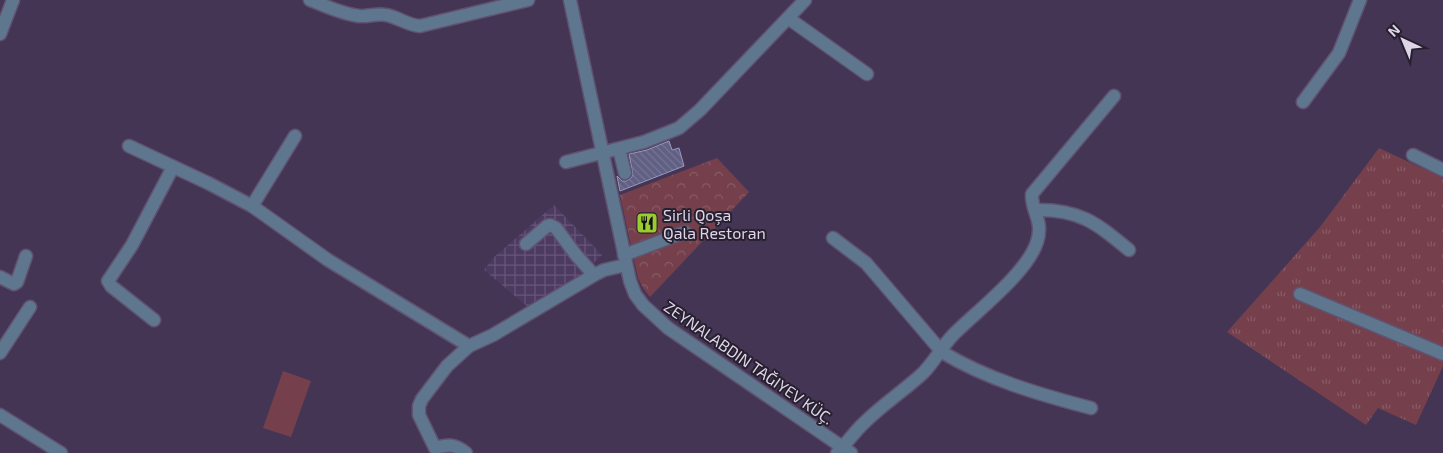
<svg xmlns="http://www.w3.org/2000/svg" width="1443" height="453" font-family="'Exo 2',sans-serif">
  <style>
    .industrial { fill: url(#industrial-grid) }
    .grass { fill: url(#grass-tufts) }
    .park { fill: url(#park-crowns) }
    .pitch { fill: #75404c }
    .building { fill: url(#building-back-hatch); stroke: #9998c0 }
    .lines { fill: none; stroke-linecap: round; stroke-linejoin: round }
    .minor-casing { stroke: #605270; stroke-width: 15 }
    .minor { stroke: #5e778e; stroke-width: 12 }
    .labels { text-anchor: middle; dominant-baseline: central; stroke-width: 4; stroke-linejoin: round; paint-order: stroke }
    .poi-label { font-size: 16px; fill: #ded5e9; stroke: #27202f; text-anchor: start }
    .street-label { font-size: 16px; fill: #ded5e9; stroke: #27202f }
  </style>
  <defs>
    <pattern id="industrial-grid" width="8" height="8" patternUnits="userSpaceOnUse" patternTransform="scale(1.25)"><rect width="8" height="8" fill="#4d3a61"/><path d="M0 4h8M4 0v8" fill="none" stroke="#665678"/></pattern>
    <pattern id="grass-tufts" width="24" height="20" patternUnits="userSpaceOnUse" patternTransform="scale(1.25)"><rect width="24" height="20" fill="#75404c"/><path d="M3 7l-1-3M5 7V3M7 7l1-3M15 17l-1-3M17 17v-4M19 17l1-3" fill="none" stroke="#885b66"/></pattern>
    <pattern id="park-crowns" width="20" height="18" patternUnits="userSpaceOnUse" patternTransform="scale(1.25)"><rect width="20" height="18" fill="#75404c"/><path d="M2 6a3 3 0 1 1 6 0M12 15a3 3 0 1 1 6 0" fill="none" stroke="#885b66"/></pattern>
    <pattern id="building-back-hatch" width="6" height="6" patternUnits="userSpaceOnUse" patternTransform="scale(1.25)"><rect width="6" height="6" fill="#605f84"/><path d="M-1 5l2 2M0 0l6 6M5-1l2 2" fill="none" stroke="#767595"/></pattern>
  </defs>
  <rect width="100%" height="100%" fill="#443555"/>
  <polygon class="industrial" points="554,205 602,255 579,277 528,307 484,270 493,258"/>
  <polygon class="grass" points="1379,148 1443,178 1443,366 1416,425 1378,408 1366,425 1227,332 1320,227"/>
  <polygon class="park" points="717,158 749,192 650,297 643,288 638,278 620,195"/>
  <polygon class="pitch" points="283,371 311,381 291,437 263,428"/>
  <polygon class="building" points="669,141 672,150 679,148 684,166 620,191 617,176 622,181 626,181 631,178 633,175 629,154 647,150"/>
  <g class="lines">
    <g class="minor-casing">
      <g id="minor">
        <path d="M310,0c16,6 32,14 49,16 9,1 18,-3 27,-1 12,2 21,10 34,11l108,-26"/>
        <polyline points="570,0 630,281 635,294 643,305 668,328 851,453"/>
        <polyline points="788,18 867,74"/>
        <polyline points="0,34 13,0"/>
        <polyline points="1303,102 1339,53 1360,0"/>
        <polyline points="129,146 208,183 252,206 328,260 469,346"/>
        <polyline points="619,149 625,173"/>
        <polyline points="1413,155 1443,170"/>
        <polyline points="566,162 644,142 679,128 700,110 805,0"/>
        <polyline points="252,206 295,136"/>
        <path d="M1035,210c45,-1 61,13 94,40"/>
        <path d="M833,238l33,25 76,89c44,27 99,43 149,56"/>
        <polyline points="526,244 547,226 550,225 556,228 576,255 594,275"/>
        <polyline points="624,255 685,232"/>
        <polyline points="0,277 14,284 17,282 26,256"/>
        <polyline points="1300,294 1443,354"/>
        <polyline points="154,320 111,286 108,281 132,245 173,167"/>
        <polyline points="0,353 30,307"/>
        <polyline points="0,415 61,453"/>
        <path d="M466,453c-11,-9 -17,-9 -31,-5l-16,-33v-9l3,-7 25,-33 22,-20 24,-11 101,-60 10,-5 22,-5"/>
        <path d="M837,453c10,-10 18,-22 28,-31 18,-18 40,-32 58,-49 12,-12 19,-27 31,-39 23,-23 73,-61 83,-92 7,-22 -6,-30 -5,-48l82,-98"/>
      </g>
    </g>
    <use href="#minor" class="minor"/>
  </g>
  <defs>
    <g id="restaurant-square" transform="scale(1.125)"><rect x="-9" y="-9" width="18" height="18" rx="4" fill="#9cca31" stroke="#27202f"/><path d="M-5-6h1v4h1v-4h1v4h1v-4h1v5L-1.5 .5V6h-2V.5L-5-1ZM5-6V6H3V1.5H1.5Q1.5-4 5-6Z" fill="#111"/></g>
  </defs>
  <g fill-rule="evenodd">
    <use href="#restaurant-square" x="647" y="223"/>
  </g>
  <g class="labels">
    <g class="poi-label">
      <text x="663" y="214">Sirli Qoşa<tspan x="663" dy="18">Qala Restoran</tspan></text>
    </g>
    <g class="street-label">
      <text transform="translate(749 362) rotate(35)">ZEYNALABDIN TAĞIYEV KÜÇ.</text>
    </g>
  </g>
  <g transform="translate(1403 40) rotate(316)" stroke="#27202f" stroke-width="4" paint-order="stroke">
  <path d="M0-4L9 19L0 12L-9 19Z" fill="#ded5e9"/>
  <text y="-8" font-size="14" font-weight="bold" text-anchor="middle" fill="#ded5e9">N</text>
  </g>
</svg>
